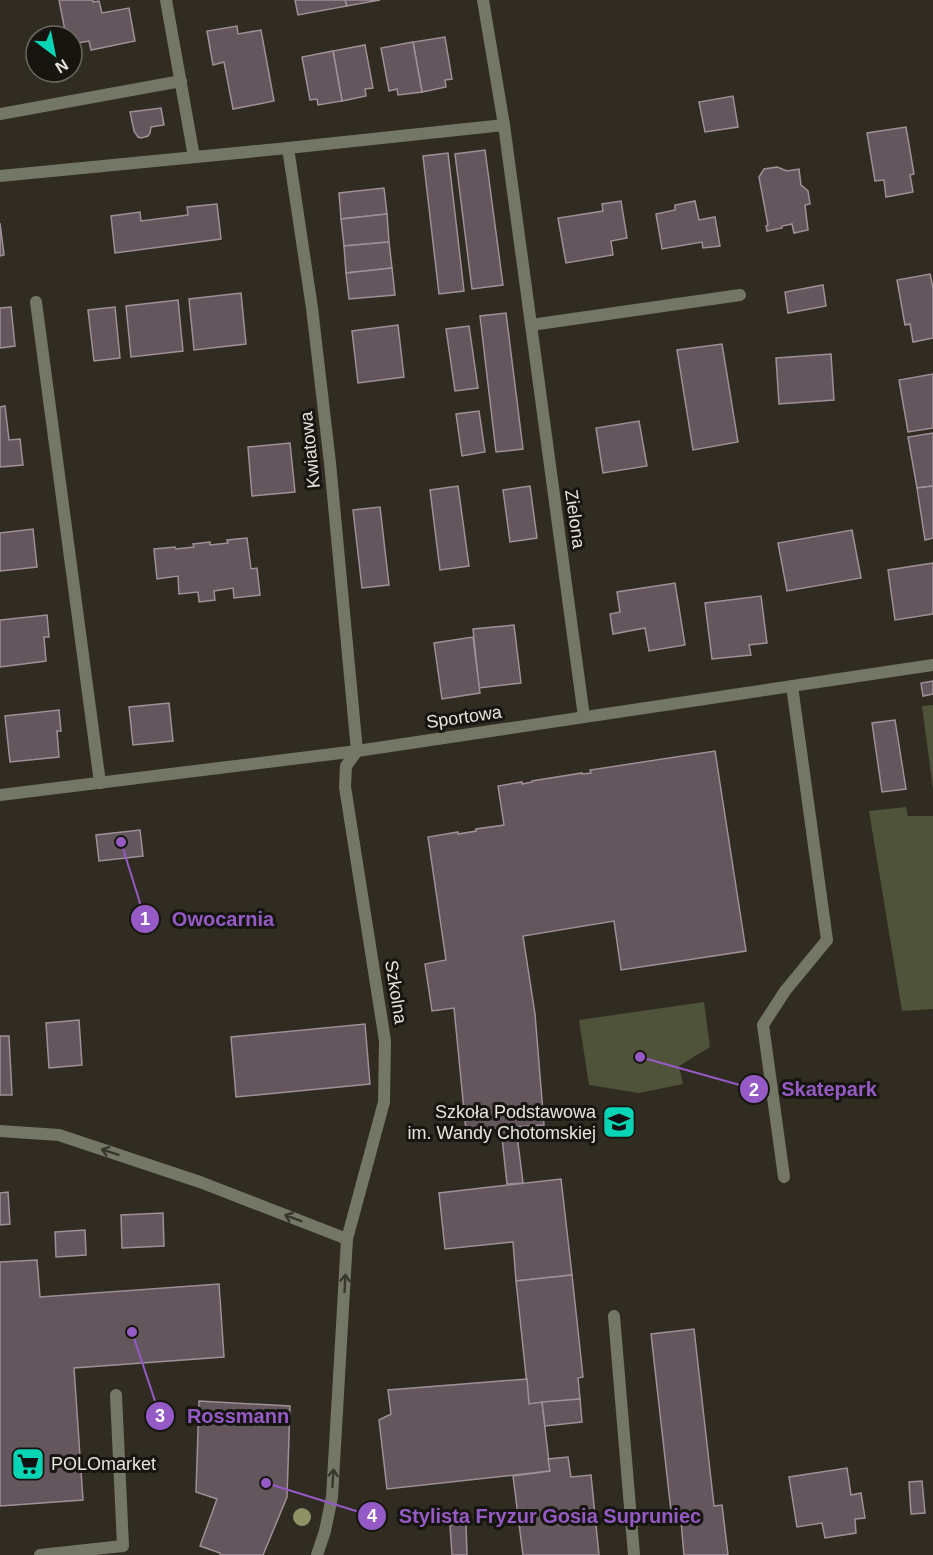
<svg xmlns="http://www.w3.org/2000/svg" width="933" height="1555" font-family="Arial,sans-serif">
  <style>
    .green { fill: #4f5339 }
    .building { fill: #64565d; stroke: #9f9098; stroke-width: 1.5 }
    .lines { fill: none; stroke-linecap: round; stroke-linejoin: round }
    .lane { stroke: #757766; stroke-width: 12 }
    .street { stroke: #757766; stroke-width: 12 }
    .tree { fill: #8e9066 }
    .oneway { stroke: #37372d }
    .labels { text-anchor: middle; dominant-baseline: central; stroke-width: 6; stroke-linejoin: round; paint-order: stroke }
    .street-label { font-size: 18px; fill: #e7e4dd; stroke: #16150f }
    .poi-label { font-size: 18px; fill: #e7e4dd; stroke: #16150f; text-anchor: end }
    .leader { fill: none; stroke: #965ac6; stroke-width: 2 }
    .callout-dot { fill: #965ac6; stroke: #16150f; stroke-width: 2 }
    .mark-label { font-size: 18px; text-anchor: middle; font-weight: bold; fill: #fff }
    .callout-label { font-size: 20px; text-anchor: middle; font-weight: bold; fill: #965ac6; stroke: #16150f; stroke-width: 6; stroke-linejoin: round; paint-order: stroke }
  </style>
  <rect width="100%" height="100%" fill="#302c21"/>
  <g class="green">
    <polygon points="933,705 933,789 922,706"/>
    <polygon points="906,807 908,816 933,816 933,1009 902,1011 869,811"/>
    <polygon points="704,1002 710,1047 679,1066 683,1084 639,1093 589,1085 579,1020"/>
  </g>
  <g class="building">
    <polygon points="59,0 93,0 93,2 99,1 102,13 129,8 135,41 91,50 89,41 72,44 72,36 66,36"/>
    <polygon points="295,0 345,0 347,6 298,15"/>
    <polygon points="345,0 380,0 347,6"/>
    <polygon points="237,26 238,34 261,30 274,101 233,109 224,62 213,65 207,31"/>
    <polygon points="445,37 452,79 445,80 446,87 422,92 413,42"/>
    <polygon points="413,42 422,92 398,95 397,89 389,91 381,48"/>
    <polygon points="365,45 373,88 365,89 366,96 342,101 333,51"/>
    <polygon points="333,51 342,101 318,105 317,99 310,100 302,57"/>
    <polygon points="733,96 738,127 705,132 699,102"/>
    <polygon points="161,108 164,125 151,127 150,133 148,136 141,138 138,137 134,131 130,112"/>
    <polygon points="906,127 914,174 910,175 913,192 886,197 884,180 875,181 867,133"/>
    <polygon points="485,150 503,285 472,289 455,154"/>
    <polygon points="448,153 464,291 439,294 423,156"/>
    <polygon points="777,167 787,171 799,169 801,185 808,191 810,204 805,205 808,230 794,233 792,224 782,226 782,228 767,231 766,226 768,225 759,177 764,169"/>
    <polygon points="384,188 387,214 341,219 339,193"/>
    <polygon points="621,201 627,238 611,241 613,255 566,263 558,218 603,211 602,204"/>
    <polygon points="695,201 699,220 715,217 720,246 703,248 702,242 662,249 656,214 675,210 675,205"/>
    <polygon points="217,204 221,239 115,253 111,216 140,212 141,221 188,215 187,207"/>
    <polygon points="387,214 389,242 344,246 341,219"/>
    <polygon points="0,223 4,255 0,256"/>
    <polygon points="389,242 392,268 346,273 344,246"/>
    <polygon points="392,268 395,295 349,299 346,273"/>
    <polygon points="930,274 933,288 933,338 913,342 910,324 905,325 897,280"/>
    <polygon points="823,285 826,306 788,313 785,292"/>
    <polygon points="241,293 246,344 194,350 189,299"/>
    <polygon points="178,300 183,351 131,357 126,306"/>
    <polygon points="11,307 15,346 0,348 0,308"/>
    <polygon points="115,307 120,358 94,361 88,310"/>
    <polygon points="506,313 523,449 496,452 480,316"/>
    <polygon points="398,325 404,377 358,383 352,331"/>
    <polygon points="469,326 478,388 455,391 446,329"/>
    <polygon points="722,344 738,442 693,450 677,350"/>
    <polygon points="831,354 834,400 779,404 776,358"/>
    <polygon points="933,374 933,428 908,432 899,380"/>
    <polygon points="5,406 9,440 20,439 23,465 0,467 0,407"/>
    <polygon points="479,411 485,452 462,456 456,414"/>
    <polygon points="639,421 647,466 603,473 596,428"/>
    <polygon points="933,433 933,486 917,488 908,437"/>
    <polygon points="290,443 295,492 252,496 248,447"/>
    <polygon points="458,486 469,566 440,570 430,490"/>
    <polygon points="530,486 537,538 510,542 503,490"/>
    <polygon points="933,486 933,538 925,540 917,488"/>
    <polygon points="380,507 389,585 362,588 353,510"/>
    <polygon points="33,529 37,567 0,571 0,533"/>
    <polygon points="852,530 861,578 787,591 778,543"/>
    <polygon points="247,538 251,569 257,568 260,595 234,598 233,588 214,591 215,600 199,602 198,592 179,594 178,576 157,579 154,549 175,547 176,549 194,547 193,544 210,542 210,545 228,543 227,540"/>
    <polygon points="933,563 933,614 895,620 888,570"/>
    <polygon points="675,583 685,645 649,651 645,628 613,634 610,614 620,612 617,592"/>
    <polygon points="761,596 767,643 749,645 751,655 712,659 705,603"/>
    <polygon points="47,615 49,637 44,637 46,661 0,667 0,620"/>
    <polygon points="514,625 521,683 479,688 473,629"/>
    <polygon points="473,637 480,693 442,699 434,643"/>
    <polygon points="933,681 933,694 923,696 921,683"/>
    <polygon points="169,703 173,741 133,745 129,707"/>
    <polygon points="59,710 61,731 57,731 59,757 10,762 5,716"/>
    <polygon points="895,720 906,789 882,792 872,723"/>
    <polygon points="715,751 746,951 621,970 614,921 523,936 535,1014 544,1125 516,1127 523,1183 507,1184 501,1128 466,1131 454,1008 432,1011 425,964 446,960 428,837 458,832 458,834 476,831 476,829 504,825 498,786 522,782 522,784 532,782 532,781 582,773 582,774 591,773 590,770"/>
    <polygon points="140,830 143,856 99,861 96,835"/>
    <polygon points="79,1020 82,1065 49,1068 46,1023"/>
    <polygon points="365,1024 370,1084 236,1097 231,1037"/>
    <polygon points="0,1036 9,1036 12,1095 0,1095"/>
    <polygon points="561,1179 572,1275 516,1281 513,1242 445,1249 439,1193"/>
    <polygon points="8,1192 10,1224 0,1225 0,1193"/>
    <polygon points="163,1213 164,1246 122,1248 121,1215"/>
    <polygon points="85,1230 86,1255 56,1257 55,1232"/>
    <polygon points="37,1260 40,1297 219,1284 224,1357 74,1368 83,1500 0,1506 0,1262"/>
    <polygon points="572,1275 583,1377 578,1378 580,1399 529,1404 516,1281"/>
    <polygon points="694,1329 714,1506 722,1505 728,1555 684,1555 680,1510 671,1511 651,1334"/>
    <polygon points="527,1379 529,1404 542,1402 550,1471 387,1489 379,1420 391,1414 388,1390"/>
    <polygon points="580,1399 582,1422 545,1426 542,1402"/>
    <polygon points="199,1401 290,1406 287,1497 263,1555 220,1555 220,1553 200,1546 217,1499 196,1492"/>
    <polygon points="568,1457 571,1477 591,1475 599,1555 523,1555 513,1476 550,1471 548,1459"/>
    <polygon points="847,1468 851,1495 861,1493 865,1518 855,1519 856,1533 825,1538 822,1523 797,1527 789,1477"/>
    <polygon points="922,1481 925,1513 911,1514 909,1482"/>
    <polygon points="466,1524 467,1555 452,1555 450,1525"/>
  </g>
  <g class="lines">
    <g class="lane">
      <polyline points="784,1177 763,1025 785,991 827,940 792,686"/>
      <polyline points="40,1555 123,1546 116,1395"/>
    </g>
    <g class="street">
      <polyline points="166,0 194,157"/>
      <polyline points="483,0 504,125 584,717"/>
      <polyline points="0,114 181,81"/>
      <polyline points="288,148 504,125"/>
      <polyline points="0,176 288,148 312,308 330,463 357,751"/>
      <polyline points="36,302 100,783"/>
      <polyline points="531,325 740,295"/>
      <polyline points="0,795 357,751 933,665"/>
      <polyline points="0,1131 59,1135 200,1182 347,1239"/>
      <polyline points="614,1316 634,1555"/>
      <polyline points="317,1555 325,1531 332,1497 347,1239 384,1102 385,1041 345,787 346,766 357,751"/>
    </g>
  </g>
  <circle class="tree" cx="302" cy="1517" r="9"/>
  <defs><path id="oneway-shaft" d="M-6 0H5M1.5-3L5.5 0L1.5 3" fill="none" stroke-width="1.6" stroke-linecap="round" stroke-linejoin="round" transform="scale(1.5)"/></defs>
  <g class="oneway">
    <use href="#oneway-shaft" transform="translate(110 1152) rotate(-162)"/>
    <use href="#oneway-shaft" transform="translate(293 1218) rotate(-159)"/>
    <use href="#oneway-shaft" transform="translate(345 1283) rotate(-87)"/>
    <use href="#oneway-shaft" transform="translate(333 1478) rotate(-86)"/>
  </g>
  <defs>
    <g id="school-square" transform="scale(1.725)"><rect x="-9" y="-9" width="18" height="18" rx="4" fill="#08d5b5" stroke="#16150f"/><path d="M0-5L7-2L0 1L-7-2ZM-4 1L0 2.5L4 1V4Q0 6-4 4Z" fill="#111"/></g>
    <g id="supermarket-square" transform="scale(1.725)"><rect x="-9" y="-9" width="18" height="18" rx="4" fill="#08d5b5" stroke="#16150f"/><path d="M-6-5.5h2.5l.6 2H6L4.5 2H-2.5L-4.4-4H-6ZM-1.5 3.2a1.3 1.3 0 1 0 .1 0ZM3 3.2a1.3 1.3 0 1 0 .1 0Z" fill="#111"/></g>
  </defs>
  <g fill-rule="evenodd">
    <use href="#school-square" x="619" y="1122"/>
    <use href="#supermarket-square" x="28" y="1464"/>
  </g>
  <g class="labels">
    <g class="street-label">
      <text transform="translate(310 450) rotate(-96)">Kwiatowa</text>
      <text transform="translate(575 519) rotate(82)">Zielona</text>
      <text transform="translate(464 717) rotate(-8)">Sportowa</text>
      <text transform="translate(396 992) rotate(81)">Szkolna</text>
    </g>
    <g class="poi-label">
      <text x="596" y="1112">Szkoła Podstawowa<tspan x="596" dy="21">im. Wandy Chotomskiej</tspan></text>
      <text x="51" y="1464" text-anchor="start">POLOmarket</text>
    </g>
  </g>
  <path class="leader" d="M121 842L145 919M640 1057L754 1089M132 1332L160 1416M266 1483L372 1516"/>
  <g class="callout-dot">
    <circle cx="121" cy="842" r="6"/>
    <circle cx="640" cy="1057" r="6"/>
    <circle cx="132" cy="1332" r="6"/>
    <circle cx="266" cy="1483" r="6"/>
    <circle cx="145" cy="919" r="15"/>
    <circle cx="754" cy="1089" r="15"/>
    <circle cx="160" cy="1416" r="15"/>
    <circle cx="372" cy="1516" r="15"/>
  </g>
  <g class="mark-label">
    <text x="145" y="925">1</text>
    <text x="754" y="1096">2</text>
    <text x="160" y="1422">3</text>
    <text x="372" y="1522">4</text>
  </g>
  <g class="callout-label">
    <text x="223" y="926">Owocarnia</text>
    <text x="829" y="1096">Skatepark</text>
    <text x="238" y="1423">Rossmann</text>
    <text x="550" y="1523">Stylista Fryzur Gosia Supruniec</text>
  </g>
  <g transform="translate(54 54) rotate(148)"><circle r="28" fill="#16150f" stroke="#6a6861" stroke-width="1.5"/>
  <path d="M0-4.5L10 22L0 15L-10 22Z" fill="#08d5b5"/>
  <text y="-9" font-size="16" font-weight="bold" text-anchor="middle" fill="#e7e4dd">N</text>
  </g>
</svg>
